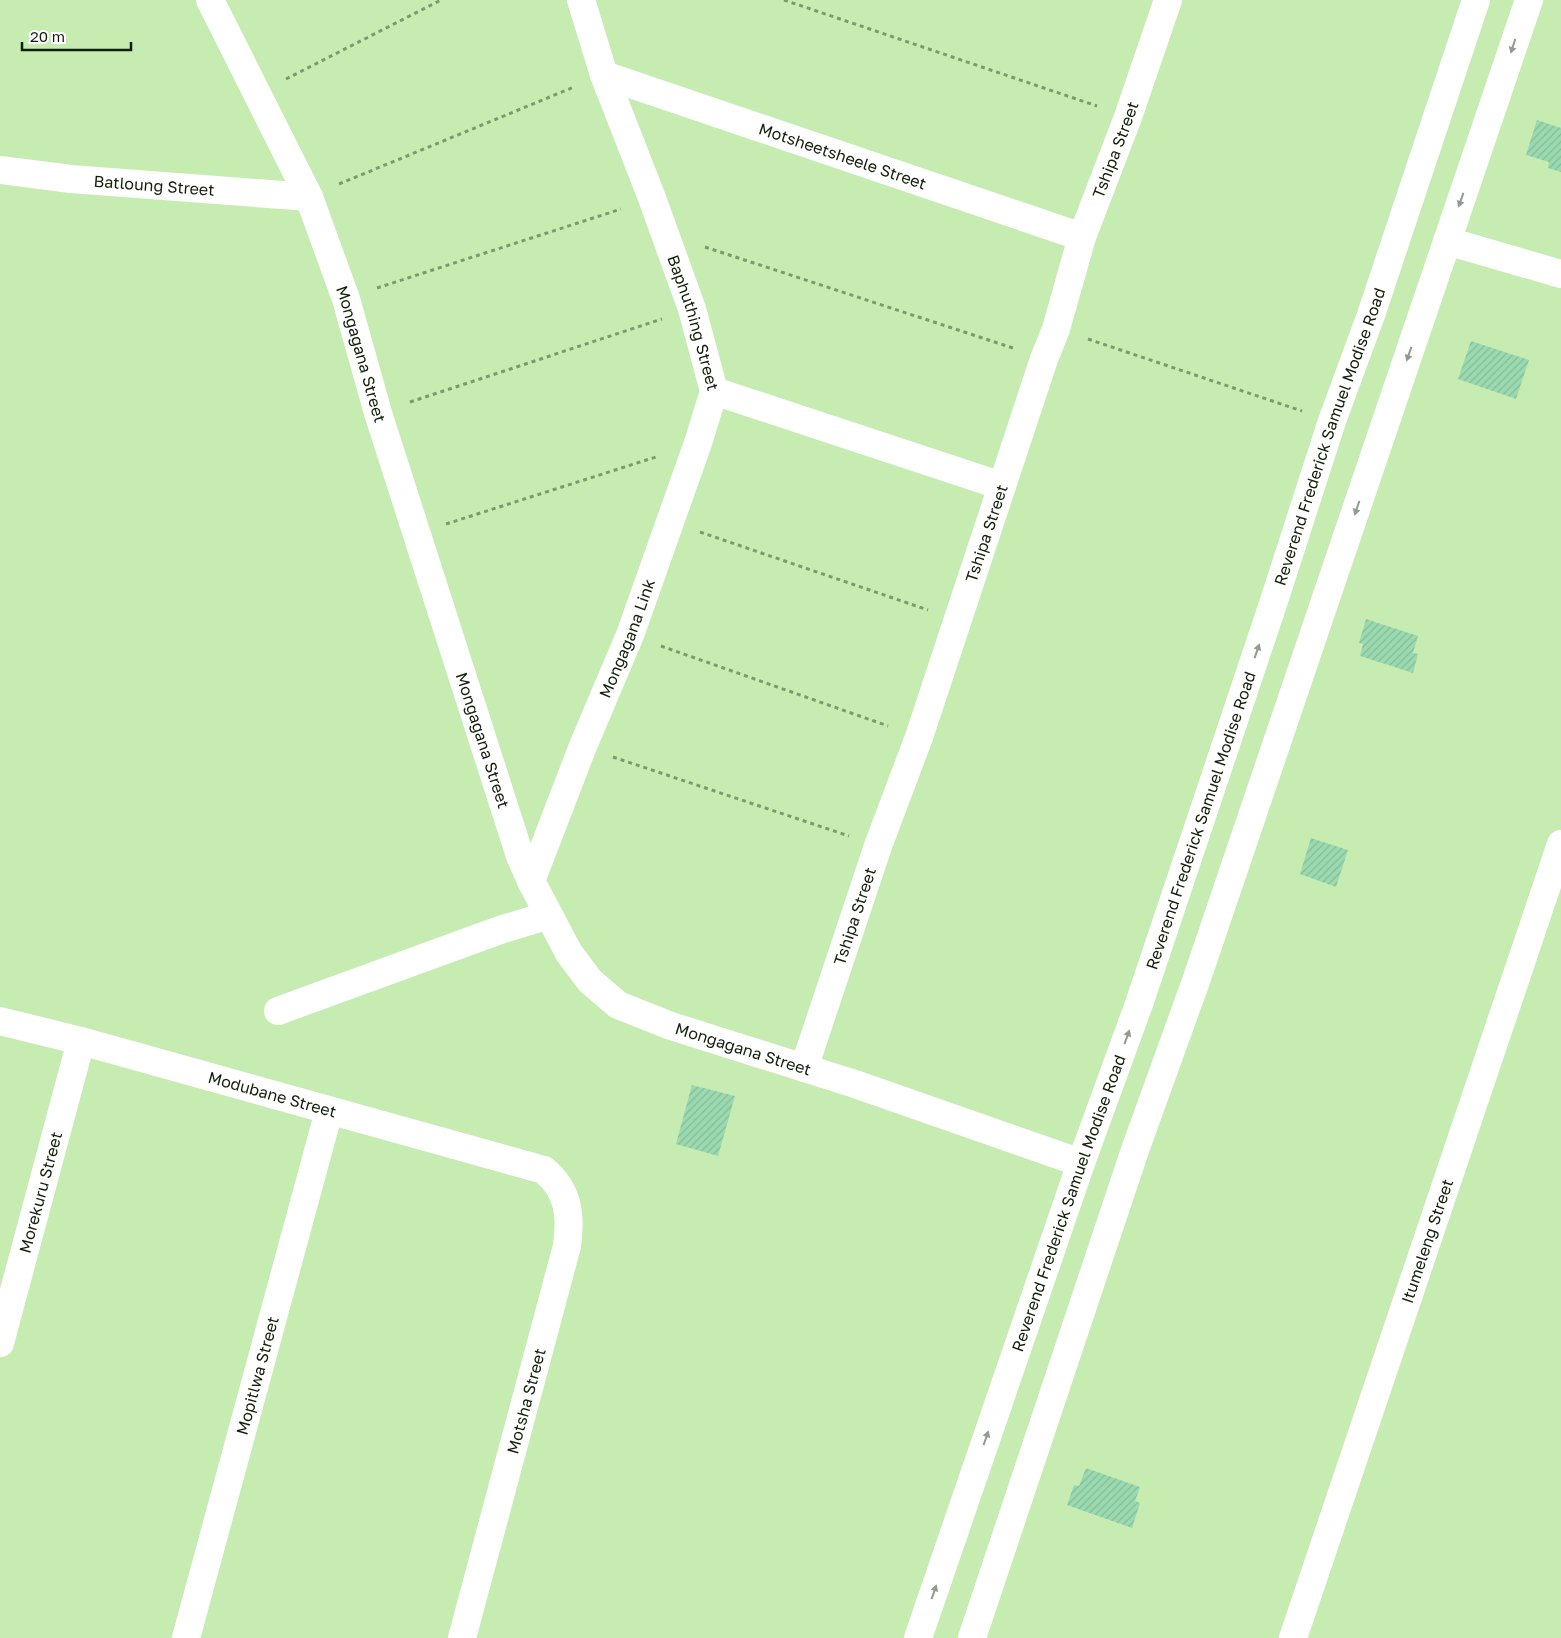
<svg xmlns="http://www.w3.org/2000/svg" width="1561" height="1638" font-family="'Golos Text',sans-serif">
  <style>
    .building { fill: url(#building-hatch) }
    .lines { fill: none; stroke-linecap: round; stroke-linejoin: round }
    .path { stroke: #7d996e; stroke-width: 3; stroke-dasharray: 4 4; stroke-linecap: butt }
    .minor { stroke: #fff; stroke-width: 28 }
    .major { stroke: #fff; stroke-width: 28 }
    .oneway { fill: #949a91 }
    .labels { text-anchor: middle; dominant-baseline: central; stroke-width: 5; stroke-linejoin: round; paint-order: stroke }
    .street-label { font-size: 16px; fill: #121f0a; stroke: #fff }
  </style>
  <defs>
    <pattern id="building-hatch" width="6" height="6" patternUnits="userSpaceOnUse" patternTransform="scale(1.25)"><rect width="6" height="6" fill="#9bdab0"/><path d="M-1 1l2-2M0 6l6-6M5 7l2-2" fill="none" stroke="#84bb96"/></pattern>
  </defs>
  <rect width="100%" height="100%" fill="#c6ecb2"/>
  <g class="building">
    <polygon points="1537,120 1561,128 1561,172 1548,168 1549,162 1526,155"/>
    <polygon points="1471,341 1529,360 1516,399 1458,379"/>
    <polygon points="1366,619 1418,636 1413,653 1418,654 1413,673 1360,656 1363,644 1359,643"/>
    <polygon points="1311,838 1348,850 1336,887 1300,874"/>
    <polygon points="692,1085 735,1096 718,1156 676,1144"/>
    <polygon points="1086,1468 1140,1487 1135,1501 1140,1503 1132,1528 1067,1505 1074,1485 1079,1486"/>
  </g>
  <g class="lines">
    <g class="path">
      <polyline points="784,0 1097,106"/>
      <polyline points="286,79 441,0"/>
      <polyline points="339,184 574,87"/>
      <polyline points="705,247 1013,348"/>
      <polyline points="377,288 621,209"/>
      <polyline points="1088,339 1302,411"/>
      <polyline points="410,402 662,319"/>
      <polyline points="446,524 659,456"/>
      <polyline points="700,532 928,610"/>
      <polyline points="661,646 888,726"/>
      <polyline points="613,757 849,836"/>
    </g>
    <g class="minor">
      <path id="s1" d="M210,0l99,197 37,102 32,114 142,443 11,25 38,72 21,28 28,24 53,21 184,58 226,79"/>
      <path id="s2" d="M581,0l23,75 48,123 40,111 22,82"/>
      <path id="s3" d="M604,75l478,162"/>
      <path id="s4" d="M0,170l71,9 238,18"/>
      <polyline points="1447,241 1561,274"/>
      <polyline points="714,391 1002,486"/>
      <path id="s5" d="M531,881l52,-135 47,-111 68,-192 16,-52"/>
      <polyline points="278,1011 500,930 549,915"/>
      <path id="s6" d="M0,1021l81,20 463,129c25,21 27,45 23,76l-105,392"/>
      <path id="s7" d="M804,1068l74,-222 41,-109 125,-378 12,-30 26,-92 46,-120 40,-117"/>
      <path id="s8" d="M0,1343l81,-302"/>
      <path id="s9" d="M186,1638l143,-527"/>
      <path id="s10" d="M1293,1638l268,-794"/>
    </g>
    <g class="major">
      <path id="s11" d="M918,1638l163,-475 58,-159 134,-400 59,-183 39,-106 105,-315"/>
      <polyline points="972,1638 1135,1150 1196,981 1529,0"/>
    </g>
  </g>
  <defs><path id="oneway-solid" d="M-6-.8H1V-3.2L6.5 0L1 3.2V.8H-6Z" transform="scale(1.25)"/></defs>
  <g class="oneway">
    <use href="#oneway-solid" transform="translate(1513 46) rotate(108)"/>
    <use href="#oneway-solid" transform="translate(1461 200) rotate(109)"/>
    <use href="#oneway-solid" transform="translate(1409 354) rotate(109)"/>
    <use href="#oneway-solid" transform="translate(1357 508) rotate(109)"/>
    <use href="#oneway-solid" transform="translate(1257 651) rotate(-71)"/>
    <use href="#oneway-solid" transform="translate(1127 1037) rotate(-70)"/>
    <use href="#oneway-solid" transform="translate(986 1438) rotate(-71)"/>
    <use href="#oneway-solid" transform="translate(934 1592) rotate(-71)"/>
  </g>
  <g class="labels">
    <g class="street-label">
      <text stroke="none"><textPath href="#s7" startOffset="970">Tshipa Street</textPath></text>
      <text stroke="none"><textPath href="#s3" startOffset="252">Motsheetsheele Street</textPath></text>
      <text stroke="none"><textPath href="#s4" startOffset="155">Batloung Street</textPath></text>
      <text stroke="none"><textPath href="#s2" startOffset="342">Baphuthing Street</textPath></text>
      <text stroke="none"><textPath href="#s1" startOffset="386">Mongagana Street</textPath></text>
      <text stroke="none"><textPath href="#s11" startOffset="1270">Reverend Frederick Samuel Modise Road</textPath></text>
      <text stroke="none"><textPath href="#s7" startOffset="565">Tshipa Street</textPath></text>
      <text stroke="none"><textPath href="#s5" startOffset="261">Mongagana Link</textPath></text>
      <text stroke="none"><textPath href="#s1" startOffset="791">Mongagana Street</textPath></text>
      <text stroke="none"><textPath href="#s11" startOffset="865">Reverend Frederick Samuel Modise Road</textPath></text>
      <text stroke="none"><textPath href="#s7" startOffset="160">Tshipa Street</textPath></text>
      <text stroke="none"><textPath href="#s1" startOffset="1226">Mongagana Street</textPath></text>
      <text stroke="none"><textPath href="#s6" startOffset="282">Modubane Street</textPath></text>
      <text stroke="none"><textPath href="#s8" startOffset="156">Morekuru Street</textPath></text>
      <text stroke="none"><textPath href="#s11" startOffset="460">Reverend Frederick Samuel Modise Road</textPath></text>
      <text stroke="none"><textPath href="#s10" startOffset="419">Itumeleng Street</textPath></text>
      <text stroke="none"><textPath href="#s9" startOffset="272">Mopitlwa Street</textPath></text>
      <text transform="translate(526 1401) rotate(-75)">Motsha Street</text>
    </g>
  </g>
  <path d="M22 42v8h109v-8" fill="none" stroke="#121f0a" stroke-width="2.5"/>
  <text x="30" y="42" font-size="15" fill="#121f0a" stroke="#ffffff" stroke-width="4" paint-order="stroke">20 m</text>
</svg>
